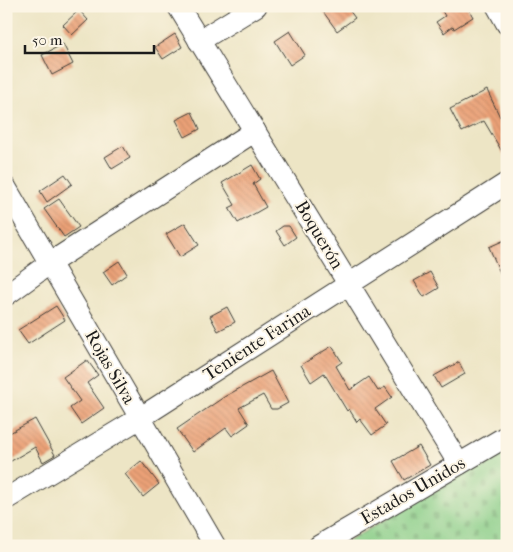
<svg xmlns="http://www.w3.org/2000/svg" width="513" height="552" font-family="'IM FELL French Canon',serif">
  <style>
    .cemetery { fill: url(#cemetery-stones); stroke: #527552 }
    .building { fill: url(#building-back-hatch) }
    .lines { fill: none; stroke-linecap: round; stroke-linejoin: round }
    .minor-casing { stroke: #3b3a35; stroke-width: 23 }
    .minor { stroke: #fff; stroke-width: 21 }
    .labels { text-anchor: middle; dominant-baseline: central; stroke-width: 4; stroke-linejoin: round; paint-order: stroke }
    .street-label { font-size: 18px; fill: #1c1c1c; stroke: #fcf5e5 }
  </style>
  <defs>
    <pattern id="cemetery-stones" width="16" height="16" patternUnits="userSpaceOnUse" patternTransform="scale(1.25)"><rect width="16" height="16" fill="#89ce88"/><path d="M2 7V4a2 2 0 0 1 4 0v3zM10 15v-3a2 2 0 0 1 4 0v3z" fill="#76b075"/></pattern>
    <pattern id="building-back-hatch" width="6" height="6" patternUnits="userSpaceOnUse" patternTransform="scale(1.25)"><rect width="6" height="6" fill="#eba177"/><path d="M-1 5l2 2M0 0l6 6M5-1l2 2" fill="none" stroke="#c98a66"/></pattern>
  </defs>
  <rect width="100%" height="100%" fill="#fcf5e5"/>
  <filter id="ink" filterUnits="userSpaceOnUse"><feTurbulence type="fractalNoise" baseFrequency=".02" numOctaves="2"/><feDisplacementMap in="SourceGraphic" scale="10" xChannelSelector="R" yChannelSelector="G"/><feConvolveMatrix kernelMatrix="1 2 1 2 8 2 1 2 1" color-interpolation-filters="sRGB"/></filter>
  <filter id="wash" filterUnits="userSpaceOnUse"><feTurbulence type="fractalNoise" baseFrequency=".0096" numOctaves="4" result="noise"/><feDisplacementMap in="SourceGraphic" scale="20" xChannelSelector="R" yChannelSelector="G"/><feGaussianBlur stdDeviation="1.12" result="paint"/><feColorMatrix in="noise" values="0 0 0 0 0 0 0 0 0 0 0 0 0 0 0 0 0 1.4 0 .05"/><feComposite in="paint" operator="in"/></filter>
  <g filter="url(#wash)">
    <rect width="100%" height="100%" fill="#ede5c5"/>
    <polygon class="cemetery" points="507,449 507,546 340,546"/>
    <g id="blocks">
      <g class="building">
        <polygon points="319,6 346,6 355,18 337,31"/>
        <polygon points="439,6 467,6 473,17 454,29 453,26 444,33 436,22 445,16"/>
        <polygon points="79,10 88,20 72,35 63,25"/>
        <polygon points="290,31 305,55 290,65 275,41"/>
        <polygon points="175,34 182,47 163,59 155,47"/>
        <polygon points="63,44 73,64 52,75 42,55"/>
        <polygon points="487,90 500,117 507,113 507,160 484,121 462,132 450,109"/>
        <polygon points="192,112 200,129 185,137 176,120"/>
        <polygon points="123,146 130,158 112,169 105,157"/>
        <polygon points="252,165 260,179 253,184 266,207 238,223 229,208 235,205 222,183"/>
        <polygon points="65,174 72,184 47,202 40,191"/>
        <polygon points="59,199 79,227 64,237 44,209"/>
        <polygon points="185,223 199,245 180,257 166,234"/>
        <polygon points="283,226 289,226 296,237 285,245 276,231"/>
        <polygon points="507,239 507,289 489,247"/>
        <polygon points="119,261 127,274 112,285 103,272"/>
        <polygon points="430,272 439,288 424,297 414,281"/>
        <polygon points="56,306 65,320 28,344 18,330"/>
        <polygon points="227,307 235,322 218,331 210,316"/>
        <polygon points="332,346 342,362 336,366 350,390 369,377 378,391 385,387 392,397 375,409 386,425 372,435 360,419 357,422 349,409 347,411 324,373 311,382 301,365"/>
        <polygon points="87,360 98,375 87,383 104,408 81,424 70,408 80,401 63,377"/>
        <polygon points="459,362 465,374 441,388 434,376"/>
        <polygon points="271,371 288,403 277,409 271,409 263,395 239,408 249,424 232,436 226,428 193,452 177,429 224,397"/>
        <polygon points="35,419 55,455 43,462 35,447 6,464 6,435"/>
        <polygon points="419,446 430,465 404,480 393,461"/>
        <polygon points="141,461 159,484 143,497 125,474"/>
      </g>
    </g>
  </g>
  <g filter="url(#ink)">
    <use href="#blocks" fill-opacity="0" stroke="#3b3a35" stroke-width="1"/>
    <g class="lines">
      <g class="minor-casing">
        <g id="minor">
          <polyline points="178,6 459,464"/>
          <polyline points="497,6 507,24"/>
          <polyline points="199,41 256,6"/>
          <polyline points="6,188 215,546"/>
          <polyline points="6,295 50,263 255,131"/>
          <polyline points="6,499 140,418 507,183"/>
          <polyline points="319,546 507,436"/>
        </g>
      </g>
      <use href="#minor" class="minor"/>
    </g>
  </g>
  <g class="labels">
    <g class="street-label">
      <text transform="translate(319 235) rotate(59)">Boquerón</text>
      <text transform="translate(257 343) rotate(-33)">Teniente Farina</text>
      <text transform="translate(110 367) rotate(60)">Rojas Silva</text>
      <text transform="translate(413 491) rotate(-30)">Estados Unidos</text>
    </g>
  </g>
  <rect width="513" height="552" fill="none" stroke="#fcf5e5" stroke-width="25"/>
  <path d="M25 45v8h129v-8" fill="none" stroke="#1c1c1c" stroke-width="2.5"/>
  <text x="32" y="45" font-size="15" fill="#1c1c1c" stroke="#fcf5e5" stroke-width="4" paint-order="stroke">50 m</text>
</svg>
